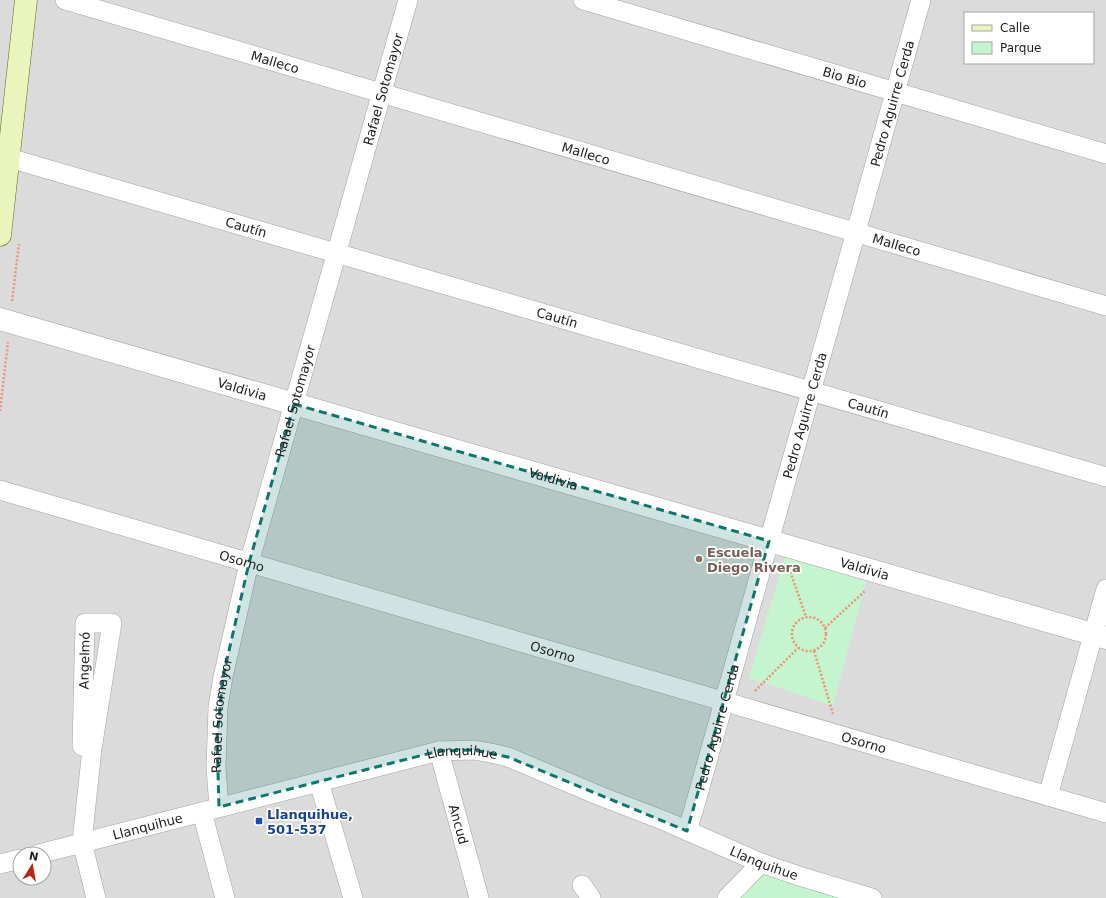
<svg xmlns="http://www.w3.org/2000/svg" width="1106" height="898" font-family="'DejaVu Sans',sans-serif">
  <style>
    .residential { fill: #dcdbdb; fill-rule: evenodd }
    .park { fill: #c5f5cf }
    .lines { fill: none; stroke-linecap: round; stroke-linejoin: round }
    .minor-casing { stroke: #a2a2a2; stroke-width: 20 }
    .tertiary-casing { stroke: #a2a2a2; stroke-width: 23 }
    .secondary-casing { stroke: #566b0e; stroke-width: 23 }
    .path { stroke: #ee9176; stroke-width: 2.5; stroke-dasharray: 2 2; stroke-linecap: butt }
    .minor { stroke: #fff; stroke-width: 19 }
    .tertiary { stroke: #fff; stroke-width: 22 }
    .secondary { stroke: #eaf4bd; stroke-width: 22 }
    .marked { fill: #0f766e; fill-opacity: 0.2; stroke: #0f766e; stroke-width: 3; stroke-dasharray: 8 5; stroke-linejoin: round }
    .education-dot { fill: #8d6e63; stroke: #fff; stroke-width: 1.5 }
    .transit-dot { fill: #1a4fb4; stroke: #fff; stroke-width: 1.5 }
    .labels { text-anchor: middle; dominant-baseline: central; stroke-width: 3.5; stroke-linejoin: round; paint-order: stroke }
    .street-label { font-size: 13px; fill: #1e1e1e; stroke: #fff }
    .education-label { font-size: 13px; font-weight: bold; fill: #785e54; stroke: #fff; text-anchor: start }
    .transit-label { font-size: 13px; font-weight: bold; fill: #164399; stroke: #fff; text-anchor: start }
  </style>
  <rect width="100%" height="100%" fill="#eeece5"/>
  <path class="residential" d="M0,0h1106v898h-1106zM965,13h128v50h-128zM20,854h24v24h-24z"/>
  <g class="park">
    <polygon points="785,557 866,581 833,706 749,678"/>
    <polygon points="762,868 857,898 733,898"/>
  </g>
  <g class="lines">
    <g class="minor-casing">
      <g id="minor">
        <path id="s1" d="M65,0l1041,306"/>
        <path id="s2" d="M583,0l523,154"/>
        <path id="s3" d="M9,158l1097,319"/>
        <path id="s4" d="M0,490l1106,323"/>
        <path id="s5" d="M92,749l-10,-3 3,-123h27l-20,126 -10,93 14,56"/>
        <path id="s6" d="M439,751l40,147"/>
        <polyline points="319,782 353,898"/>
        <polyline points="1048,796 1106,589"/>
        <path id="s7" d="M219,807l-3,-39 2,-61 5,-30 26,-114 159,-563"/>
        <polyline points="202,812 225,898"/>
        <path id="s8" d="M687,831l6,-19 228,-812"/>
        <path id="s9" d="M39,854l400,-103 35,-1 17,3 17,4 92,39 65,25 96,42 38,13 73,22"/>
        <polyline points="0,864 20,859"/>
        <polyline points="582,885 591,898"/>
        <polyline points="727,898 761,863"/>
      </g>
    </g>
    <g class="tertiary-casing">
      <g id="tertiary">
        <path id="s10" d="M0,319l1106,319"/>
      </g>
    </g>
    <g class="secondary-casing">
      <polyline id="secondary" points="0,235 26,0"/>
    </g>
    <g class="path">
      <polyline points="12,301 19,244"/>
      <polyline points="0,411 8,342"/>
      <polyline points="789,568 806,617"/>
      <circle cx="809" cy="634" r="17"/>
      <polyline points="825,628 866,590"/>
      <polyline points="814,651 833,714"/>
      <polyline points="755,691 798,648"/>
    </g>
    <use href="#minor" class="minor"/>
    <use href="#tertiary" class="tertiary"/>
    <use href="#secondary" class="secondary"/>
  </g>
  <path class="marked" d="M294,404l475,137 -82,290 -179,-74 -34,-7 -35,1 -220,56 -2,-69 6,-61 26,-114z"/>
  <circle class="education-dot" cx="699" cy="559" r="4"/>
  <rect class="transit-dot" x="255" y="817" width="8" height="8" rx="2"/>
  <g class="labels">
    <g class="street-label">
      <text stroke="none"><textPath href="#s1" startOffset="219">Malleco</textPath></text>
      <text stroke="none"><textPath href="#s2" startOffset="273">Bio Bio</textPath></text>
      <text stroke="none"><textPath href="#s7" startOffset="740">Rafael Sotomayor</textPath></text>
      <text stroke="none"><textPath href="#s8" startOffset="756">Pedro Aguirre Cerda</textPath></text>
      <text stroke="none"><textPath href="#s1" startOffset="543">Malleco</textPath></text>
      <text stroke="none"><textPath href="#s3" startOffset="247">Cautín</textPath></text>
      <text stroke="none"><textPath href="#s1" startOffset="867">Malleco</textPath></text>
      <text stroke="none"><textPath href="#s3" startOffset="571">Cautín</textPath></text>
      <text stroke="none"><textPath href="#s10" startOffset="252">Valdivia</textPath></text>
      <text stroke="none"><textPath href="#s7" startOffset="416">Rafael Sotomayor</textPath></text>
      <text stroke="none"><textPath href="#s3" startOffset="895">Cautín</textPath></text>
      <text stroke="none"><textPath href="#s8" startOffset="432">Pedro Aguirre Cerda</textPath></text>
      <text stroke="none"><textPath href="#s10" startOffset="576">Valdivia</textPath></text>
      <text stroke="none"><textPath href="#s4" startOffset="252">Osorno</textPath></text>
      <text stroke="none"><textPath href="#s10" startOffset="900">Valdivia</textPath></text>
      <text stroke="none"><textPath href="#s4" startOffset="576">Osorno</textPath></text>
      <text stroke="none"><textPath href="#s5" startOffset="96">Angelmó</textPath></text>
      <text stroke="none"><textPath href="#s7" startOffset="92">Rafael Sotomayor</textPath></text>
      <text stroke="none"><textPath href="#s8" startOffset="108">Pedro Aguirre Cerda</textPath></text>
      <text stroke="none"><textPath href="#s4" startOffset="900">Osorno</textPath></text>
      <text stroke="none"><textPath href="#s9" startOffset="436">Llanquihue</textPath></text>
      <text stroke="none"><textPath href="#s6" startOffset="76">Ancud</textPath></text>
      <text stroke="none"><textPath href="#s9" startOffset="112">Llanquihue</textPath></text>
      <text stroke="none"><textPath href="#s9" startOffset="760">Llanquihue</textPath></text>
    </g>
    <g class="education-label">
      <text x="707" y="552">Escuela<tspan x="707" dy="15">Diego Rivera</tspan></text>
    </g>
    <g class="transit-label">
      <text x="267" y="814">Llanquihue,<tspan x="267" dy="15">501-537</tspan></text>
    </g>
  </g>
  <rect x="964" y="12" width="130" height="52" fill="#ffffff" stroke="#a5a5a5"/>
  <rect x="972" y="25" width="20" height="6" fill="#eaf4bd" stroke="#a5a5a5"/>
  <text x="1000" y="32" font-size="12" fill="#1e1e1e">Calle</text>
  <rect x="972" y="42" width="20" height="12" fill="#c5f5cf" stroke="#a5a5a5"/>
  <text x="1000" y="52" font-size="12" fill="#1e1e1e">Parque</text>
  <g transform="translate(32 866) rotate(11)"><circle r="19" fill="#ffffff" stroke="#a5a5a5"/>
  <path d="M0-3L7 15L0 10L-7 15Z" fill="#ba2611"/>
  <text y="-6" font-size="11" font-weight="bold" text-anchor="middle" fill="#1e1e1e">N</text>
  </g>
</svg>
